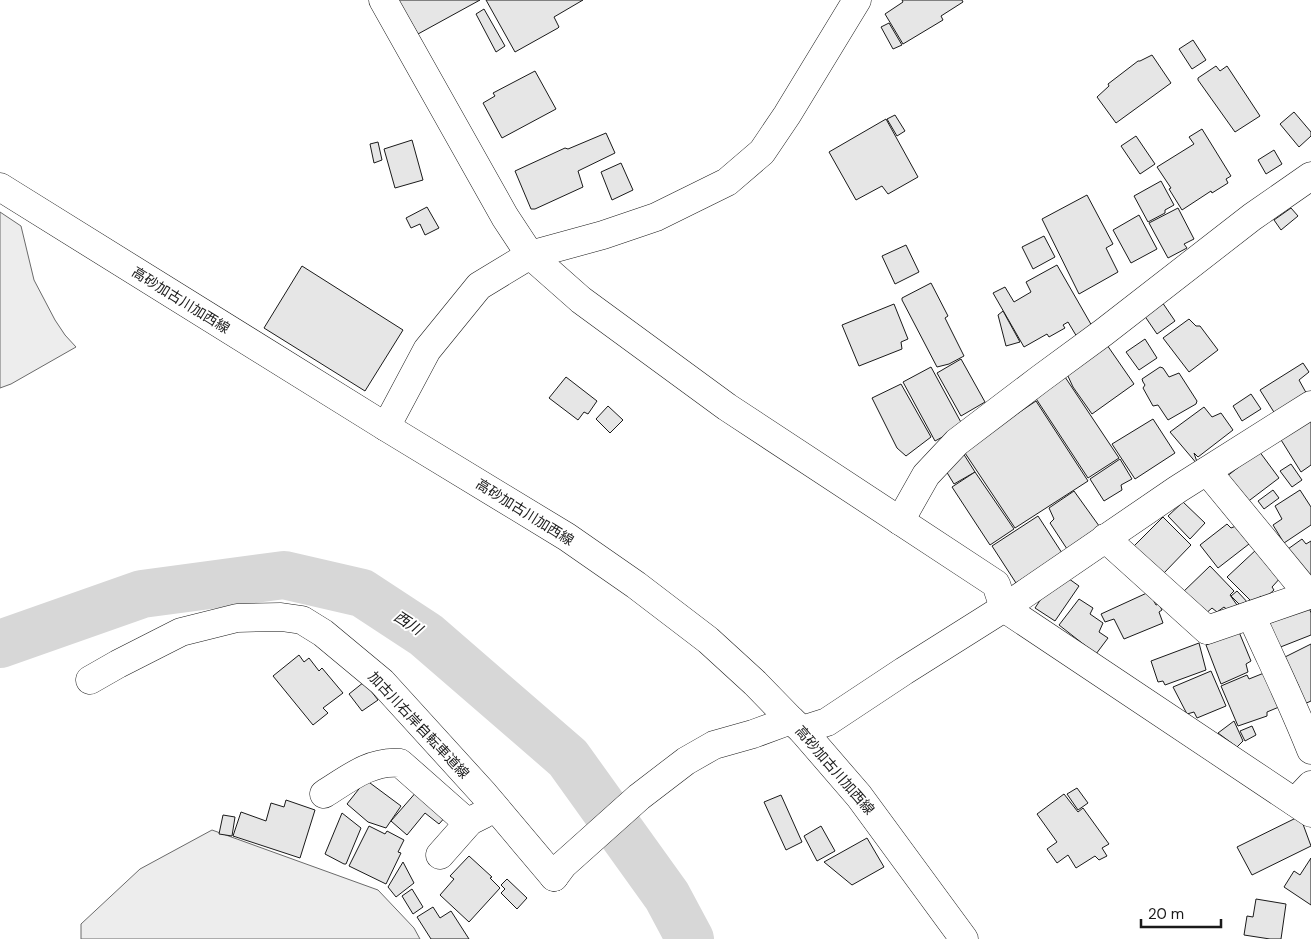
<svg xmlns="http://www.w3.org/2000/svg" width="1311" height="939" font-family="'DM Sans','Noto Sans JP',sans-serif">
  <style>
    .green { fill: #ededed; stroke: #6a6a6a }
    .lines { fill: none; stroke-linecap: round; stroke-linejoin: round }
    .river { stroke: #d7d7d7; stroke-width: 48 }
    .building { fill: #e6e6e6; stroke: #1a1a1a }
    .minor-casing { stroke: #1a1a1a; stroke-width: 29 }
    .major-casing { stroke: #1a1a1a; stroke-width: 29 }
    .minor { stroke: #fff; stroke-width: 28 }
    .major { stroke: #fff; stroke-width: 28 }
    .labels { text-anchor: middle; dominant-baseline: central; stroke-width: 4; stroke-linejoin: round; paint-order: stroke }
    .street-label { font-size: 14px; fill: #1a1a1a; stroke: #fff }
    .water-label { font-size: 15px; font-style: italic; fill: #1a1a1a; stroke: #fff }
  </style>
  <rect width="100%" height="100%" fill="#fff"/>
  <g class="green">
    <polygon points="0,212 21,226 34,280 55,320 65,335 76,347 11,384 0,388"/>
    <polygon points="212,830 378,890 414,928 420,939 81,939 81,924 140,869"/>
  </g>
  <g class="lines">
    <polyline class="river" points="0,644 142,594 284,575 362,593 426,635 568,758 667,896 690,939"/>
  </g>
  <g class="building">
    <polygon points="398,0 480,0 418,34"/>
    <polygon points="486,0 583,0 554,17 559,27 558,28 515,52"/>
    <polygon points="902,0 962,0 963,2 941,16 943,20 903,44 885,14 903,2"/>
    <polygon points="484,9 505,46 496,52 476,14"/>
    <polygon points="889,23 902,45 893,49 881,27"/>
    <polygon points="1193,40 1206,60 1192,69 1179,49"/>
    <polygon points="1152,55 1171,83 1116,123 1097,97 1109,86 1108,84 1138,61 1140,61"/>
    <polygon points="1216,66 1220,71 1227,66 1260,116 1235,132 1198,80 1198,78"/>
    <polygon points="535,71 556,109 502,138 483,103 495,96 493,93"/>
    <polygon points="1294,112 1311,132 1311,136 1299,147 1280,124"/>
    <polygon points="895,115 905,131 897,136 887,119"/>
    <polygon points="886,119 918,177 888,194 882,186 856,200 829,152"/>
    <polygon points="1202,129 1231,176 1226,179 1228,183 1212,193 1211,191 1182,210 1169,189 1171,188 1157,167 1194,144 1189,137"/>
    <polygon points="606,133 615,153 578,171 583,187 535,209 531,209 515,171 565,148 568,149"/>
    <polygon points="1136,136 1155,164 1140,174 1121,146"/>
    <polygon points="412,140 423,180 395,188 384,149"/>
    <polygon points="378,142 382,160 374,163 370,144"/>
    <polygon points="1274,150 1282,164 1266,174 1258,160"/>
    <polygon points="621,163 633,190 612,200 601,172"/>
    <polygon points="1161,181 1174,205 1165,210 1165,213 1148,222 1134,196"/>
    <polygon points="1087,195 1113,244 1106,248 1118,272 1079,294 1042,219"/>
    <polygon points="427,207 439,228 425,235 420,224 411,228 406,218"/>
    <polygon points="1178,208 1194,239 1184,244 1187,248 1168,258 1149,223"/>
    <polygon points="1291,208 1298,216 1281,230 1274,220"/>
    <polygon points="1139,215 1157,249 1131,263 1113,230"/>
    <polygon points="1044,236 1055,257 1033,269 1022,247"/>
    <polygon points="906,245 919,272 895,284 882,256"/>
    <polygon points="1057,265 1096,333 1080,342 1068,322 1063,325 1065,328 1049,337 1047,334 1024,347 993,293 1005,287 1014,302 1031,292 1026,282"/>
    <polygon points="302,266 403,330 365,391 264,328"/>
    <polygon points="931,283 948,316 945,318 964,356 949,364 937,367 902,300 902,298"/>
    <polygon points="1162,302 1175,321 1157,334 1144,315"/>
    <polygon points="894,304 908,339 901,342 902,349 859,366 842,325"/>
    <polygon points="1003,311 1020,342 1006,346 998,315"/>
    <polygon points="1189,319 1196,326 1200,326 1218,350 1189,372 1163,338"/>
    <polygon points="1145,339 1157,358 1139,370 1126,352"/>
    <polygon points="1107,345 1134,384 1092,414 1073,387 1067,374"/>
    <polygon points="961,359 985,402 961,416 937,373"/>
    <polygon points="1303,363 1309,372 1299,380 1309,398 1277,417 1260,390"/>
    <polygon points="931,367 963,426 935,441 903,382"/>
    <polygon points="1160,367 1163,368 1169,377 1179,373 1197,401 1196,404 1168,420 1158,405 1153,406 1143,388 1145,385 1143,382 1142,379"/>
    <polygon points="1063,374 1119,458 1088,478 1033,394"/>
    <polygon points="566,377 597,401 588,414 584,412 578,420 549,398"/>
    <polygon points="901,384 931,437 906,456 897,448 872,398"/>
    <polygon points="1251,394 1261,409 1242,421 1233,406"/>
    <polygon points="1036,401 1088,481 1015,528 963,450"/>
    <polygon points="608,406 623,420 610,433 596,419"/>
    <polygon points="1204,407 1212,417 1221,413 1233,430 1198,457 1194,453 1198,465 1170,432"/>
    <polygon points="1311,415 1311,465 1301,472 1278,435"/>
    <polygon points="1153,419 1175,453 1135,479 1112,444"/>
    <polygon points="1259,451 1279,478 1246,503 1226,477"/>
    <polygon points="963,453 975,472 954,484 943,466"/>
    <polygon points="1120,459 1132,479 1121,485 1122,490 1104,501 1090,479"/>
    <polygon points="1291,464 1302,480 1292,487 1280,471"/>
    <polygon points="975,472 1014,529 990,545 952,487"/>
    <polygon points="1273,490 1279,498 1264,509 1258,501"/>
    <polygon points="1300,490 1311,507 1311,525 1284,543 1273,525 1282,519 1275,506"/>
    <polygon points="1074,491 1102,530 1069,552 1050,523 1054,519 1049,508"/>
    <polygon points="1183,502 1205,523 1190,539 1168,516"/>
    <polygon points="1038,516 1062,553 1016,583 992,546"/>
    <polygon points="1163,517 1191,545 1163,574 1134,546"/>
    <polygon points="1227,524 1231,528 1236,526 1249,544 1218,568 1200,545"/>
    <polygon points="1302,539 1306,544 1311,541 1311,582 1288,549"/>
    <polygon points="1257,549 1282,576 1272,587 1274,590 1264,599 1261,596 1253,603 1227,577"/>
    <polygon points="1210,566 1234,591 1230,595 1237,605 1230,612 1224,607 1217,612 1212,608 1204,615 1181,594"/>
    <polygon points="1065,576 1079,586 1055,621 1035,608 1052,582"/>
    <polygon points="1237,591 1250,605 1244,609 1231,596"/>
    <polygon points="1149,592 1156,605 1159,604 1162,610 1159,612 1163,623 1124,639 1114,619 1105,622 1101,614"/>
    <polygon points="1079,599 1093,608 1090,614 1103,623 1099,632 1108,638 1096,654 1059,625"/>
    <polygon points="1309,607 1311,613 1311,635 1278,648 1268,624"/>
    <polygon points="1239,632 1251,661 1246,664 1248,672 1221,684 1206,645"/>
    <polygon points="1199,643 1206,670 1165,685 1163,681 1158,682 1151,661"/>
    <polygon points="1311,644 1311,701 1302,705 1296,689 1299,687 1285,657"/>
    <polygon points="299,655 304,662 309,658 319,671 322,668 343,693 323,708 328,713 313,725 273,676"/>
    <polygon points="1211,671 1226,706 1197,718 1194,712 1187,714 1173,687"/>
    <polygon points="1264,673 1279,707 1267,712 1267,716 1238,726 1221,686 1247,675 1249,679"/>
    <polygon points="364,682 378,700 362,711 349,694"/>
    <polygon points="1234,721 1243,741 1237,747 1218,733"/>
    <polygon points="1252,726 1256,735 1245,741 1240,731"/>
    <polygon points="366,780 401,806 386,828 368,822 347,804"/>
    <polygon points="1077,788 1088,803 1078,810 1067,794"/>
    <polygon points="418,790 447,815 439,824 425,813 407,835 391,821"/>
    <polygon points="1064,794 1078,812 1083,808 1109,844 1102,848 1107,856 1099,860 1095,856 1076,868 1068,855 1057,863 1047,849 1057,842 1037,814"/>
    <polygon points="781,795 802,842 786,850 764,802"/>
    <polygon points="286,800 315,810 300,858 233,836 241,812 266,821 271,803 284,807"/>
    <polygon points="342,813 361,828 346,864 344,864 325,854"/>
    <polygon points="223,815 235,817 232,836 219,834"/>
    <polygon points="1300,816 1311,846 1252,875 1237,847"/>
    <polygon points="369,826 385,834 387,831 404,840 398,852 401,853 386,884 349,866"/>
    <polygon points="821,826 835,851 817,861 804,836"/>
    <polygon points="867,838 884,867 852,885 824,862"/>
    <polygon points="469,856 492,877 490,878 500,888 469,922 440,895 454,879 450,876"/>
    <polygon points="1311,858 1311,905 1284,887 1294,871 1300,875"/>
    <polygon points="403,862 414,883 396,897 388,887"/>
    <polygon points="507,879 527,898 517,909 501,893 505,889 501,885"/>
    <polygon points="412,889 423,907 413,914 402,896"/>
    <polygon points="1256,899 1286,904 1281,939 1270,939 1244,935 1247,916 1253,917"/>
    <polygon points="433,907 440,918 451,911 469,939 431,939 417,917"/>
  </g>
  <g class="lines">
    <g class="minor-casing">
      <g id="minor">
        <polyline points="383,0 505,217 530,255 581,300 727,407 996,584 1004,608 1311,813"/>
        <polyline points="386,427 427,350 479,286 530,255 603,235 656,217 727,182 762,152 787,115 857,0"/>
        <polyline points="900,521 926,475 957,442 1040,379 1104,332 1252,217 1311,176"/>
        <polyline points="1105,538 1207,630 1309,595 1207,471"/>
        <path d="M1251,615c20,45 42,89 60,135"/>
        <polyline points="802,730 827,722 904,671 1004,608 1178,489 1311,405"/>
        <path d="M324,794c24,-15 47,-34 76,-31l68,60"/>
        <polyline points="1295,802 1311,785"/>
        <polyline points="440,855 470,821 484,814"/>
        <polyline points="554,877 563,865 639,797 686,761 714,745 753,734 791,720"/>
      </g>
    </g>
    <g class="major-casing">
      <g id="major">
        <polyline points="0,187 386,427 567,537 636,585 708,640 755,683 791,720 802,730 859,796 964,939"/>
        <polyline points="90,680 118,664 181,632 237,618 281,617 302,620 323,633 382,682 484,794 554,877"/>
      </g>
    </g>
    <use href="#minor" class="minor"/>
    <use href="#major" class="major"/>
  </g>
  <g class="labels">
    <g class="street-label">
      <text transform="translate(181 300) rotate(32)">高砂加古川加西線</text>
      <text transform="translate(525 512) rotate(32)">高砂加古川加西線</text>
      <text transform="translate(419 725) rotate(47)">加古川右岸自転車道線</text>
      <text transform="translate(835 770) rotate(49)">高砂加古川加西線</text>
    </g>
    <g class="water-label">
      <text transform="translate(408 623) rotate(33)">西川</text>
    </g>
  </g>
  <path d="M1141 919v8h80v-8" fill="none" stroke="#1a1a1a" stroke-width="2.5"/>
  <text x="1148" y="919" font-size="15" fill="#1a1a1a" stroke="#ffffff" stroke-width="4" paint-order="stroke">20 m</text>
</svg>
